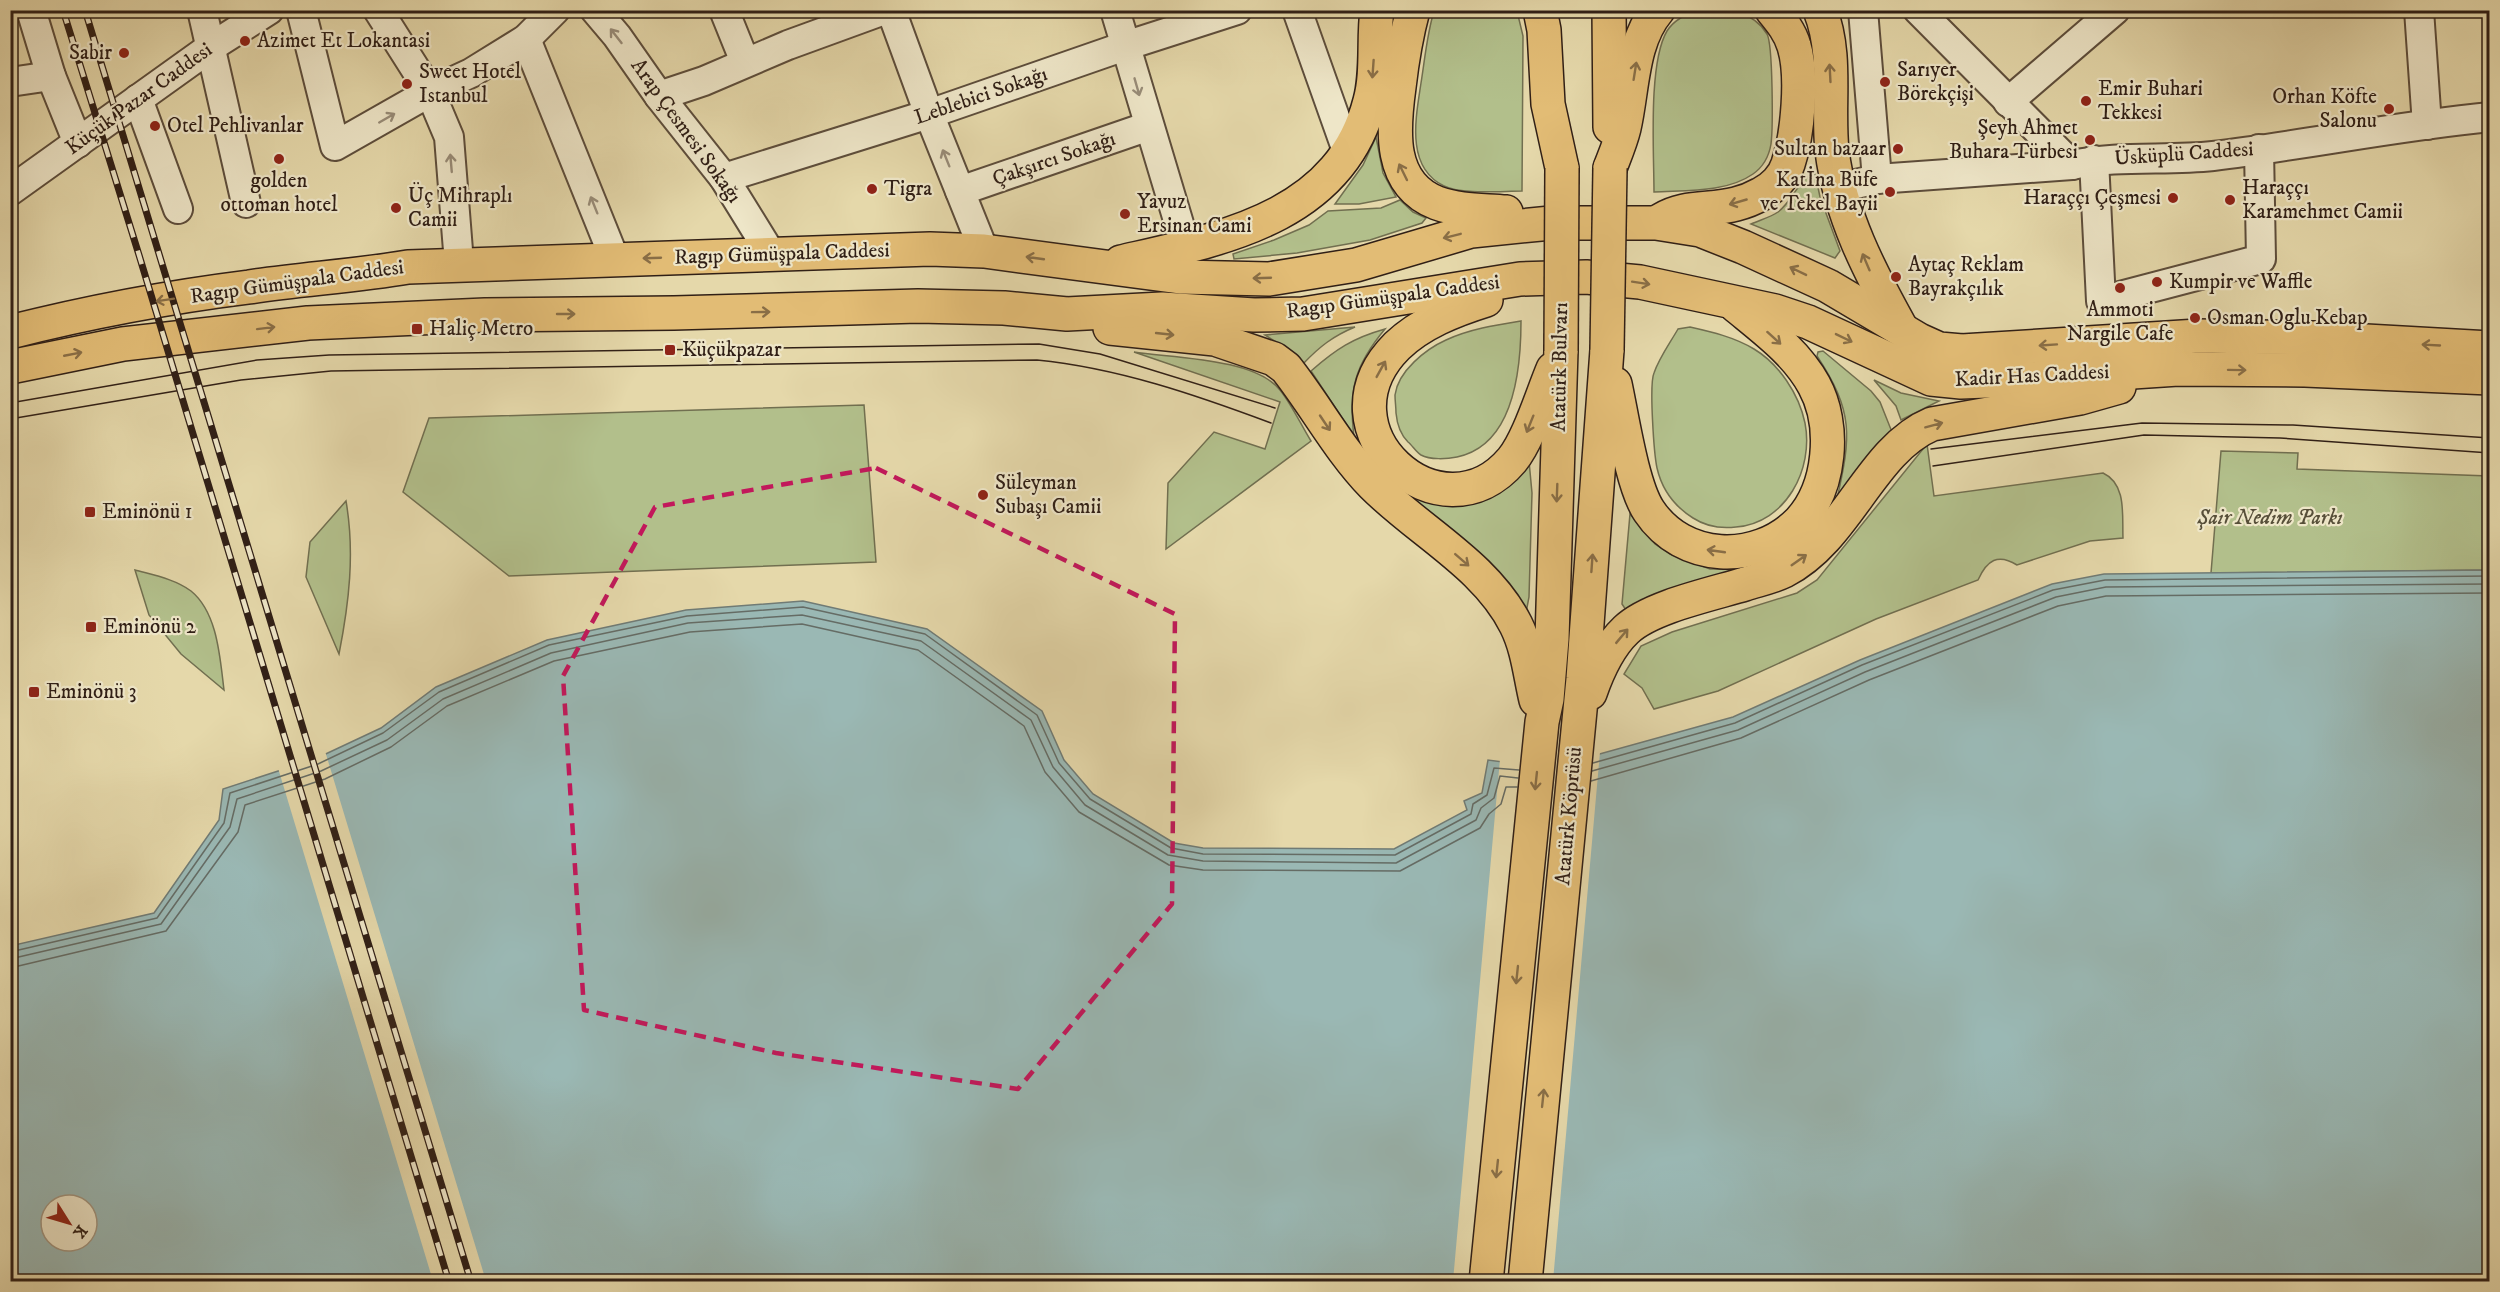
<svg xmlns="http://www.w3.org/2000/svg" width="2500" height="1292" font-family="'IM FELL DW Pica',serif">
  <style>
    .green { fill: #b2bf8b; stroke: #716f50; stroke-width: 1.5 }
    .water { fill: #9ab8b4; stroke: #707b75; stroke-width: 1.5; fill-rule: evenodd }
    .pier { fill: #e5d8aa }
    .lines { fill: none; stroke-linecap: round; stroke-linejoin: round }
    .shore { stroke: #656c65; stroke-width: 1.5 }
    .minor-casing { stroke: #5d4d3b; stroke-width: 32 }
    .primary-casing { stroke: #301f16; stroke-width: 36 }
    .minor { stroke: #eee6c8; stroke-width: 28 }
    .primary { stroke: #e2bc75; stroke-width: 33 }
    .tram { stroke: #301f16; stroke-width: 1.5 }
    .rail-casing { stroke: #301f16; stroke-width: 7 }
    .rail { stroke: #eee6c8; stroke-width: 4.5; stroke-dasharray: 14; stroke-linecap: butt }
    .primary-bridge-casing { stroke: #301f16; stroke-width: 36; stroke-linecap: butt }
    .primary-bridge { stroke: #e2bc75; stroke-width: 33 }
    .oneway { stroke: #988c78 }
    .oneway2 { stroke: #896e46 }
    .marked { fill: none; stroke: #c2185b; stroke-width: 4.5; stroke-dasharray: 12 8; stroke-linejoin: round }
    .poi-dot { fill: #8f2418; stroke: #eee6c8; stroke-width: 2 }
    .labels { text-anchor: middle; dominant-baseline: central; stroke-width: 4.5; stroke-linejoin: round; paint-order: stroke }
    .poi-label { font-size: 21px; fill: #301f16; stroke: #eee6c8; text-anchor: start }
    .street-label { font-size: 21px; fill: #301f16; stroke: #eee6c8 }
    .park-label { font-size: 21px; font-style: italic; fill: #574f39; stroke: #eee6c8 }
  </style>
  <rect width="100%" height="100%" fill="#e5d8aa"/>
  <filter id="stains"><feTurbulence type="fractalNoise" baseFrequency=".00333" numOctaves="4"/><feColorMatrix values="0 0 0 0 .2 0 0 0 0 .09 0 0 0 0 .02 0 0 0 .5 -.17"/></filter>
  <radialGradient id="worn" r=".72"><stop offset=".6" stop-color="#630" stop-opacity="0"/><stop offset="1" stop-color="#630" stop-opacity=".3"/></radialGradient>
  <g class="green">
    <path d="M1697,10c26,0 54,-2 70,24 6,11 6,94 4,110 -2,12 -8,23 -18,30 -27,19 -68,16 -99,18 0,-39 -6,-129 13,-161 7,-11 18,-16 30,-21z"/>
    <path d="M1434,11h83l6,25 -1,155c-21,0 -60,4 -78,-5 -39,-19 -28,-69 -23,-103 4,-25 6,-49 13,-72z"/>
    <polygon points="1376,137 1383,173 1396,197 1359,204 1335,204 1363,165"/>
    <path d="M1815,173l5,24 20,54 -5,7 -84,-34c9,-4 20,-7 27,-12 14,-10 21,-34 37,-39z"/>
    <polygon points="1400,200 1413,212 1426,218 1422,223 1370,240 1297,253 1234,259 1233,254 1274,240 1309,225 1328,211 1381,208"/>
    <path d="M1521,321c0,48 -7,124 -64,136 -10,2 -27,3 -36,-2 -5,-3 -9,-10 -13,-13 -8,-8 -11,-18 -12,-29 0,-6 -1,-12 -1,-18 3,-24 31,-46 51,-55 24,-11 50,-15 75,-19z"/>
    <path d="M1355,327c-22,9 -36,20 -52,37l-14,-14 -24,-15z"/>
    <path d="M1690,327c22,5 44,10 64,22 25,15 45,45 51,74 9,46 -19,100 -69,104 -16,2 -29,0 -43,-9 -19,-12 -31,-28 -36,-50 -3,-14 -8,-84 -3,-95 5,-15 16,-30 24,-44z"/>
    <path d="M1385,329c-30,36 -37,61 -31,107l-43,-65c25,-22 42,-33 74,-42z"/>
    <path d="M1823,351l48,40 9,11 12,30 -55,67c14,-63 17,-87 -20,-143l1,-4z"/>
    <path d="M1134,352c39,6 121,6 146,38 12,15 21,35 31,51l-145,108 2,-66 46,-51 51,17 15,-47z"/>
    <polygon points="1874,380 1901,393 1939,401 1901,420 1896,406"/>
    <polygon points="864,405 876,562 509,576 403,492 429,418"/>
    <path d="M1927,444l7,52 169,-23c24,11 19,43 20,65l-33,3 -73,24c-19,-12 -30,-5 -39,15l-102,39 -158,72 -64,18 -12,-21 -18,-14 17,-28 31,-14 125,-39 20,-13z"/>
    <polygon points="2221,451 2298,453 2297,469 2489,476 2489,570 2211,573"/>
    <polygon points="1529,461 1532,493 1529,597 1526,613 1405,493 1460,502"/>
    <path d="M346,501c9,52 3,102 -7,153l-33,-77 4,-35z"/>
    <polygon points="1630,514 1655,544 1670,554 1710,569 1744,569 1626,610 1622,604"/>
    <path d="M135,570c18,5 40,9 56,21 27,22 29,68 33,99l-43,-36 -32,-39z"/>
  </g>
  <path class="water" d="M2489,570v711h-2478l-1,-335 144,-33 65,-93 4,-31 92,-30 66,-31 55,-41 111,-47 139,-30 117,-9 124,28 115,82 22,49 29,34 81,49 29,5 191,1 73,-39 -3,-9 18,-8 6,-33 61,8 184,-51 127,-57 192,-76 52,-10zM51,1205h36v36h-36z"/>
  <g class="pier">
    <polygon points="325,751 352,840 486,1281 433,1281 278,768"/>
    <polygon points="1600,752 1553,1281 1453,1281 1500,759 1549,765"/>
  </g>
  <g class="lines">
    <g class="shore">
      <polyline points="1593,763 1735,723 1862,665 2053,590 2105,580 2490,576"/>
      <polyline points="1592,771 1738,730 1865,672 2056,597 2106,587 2490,584"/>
      <polyline points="1591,781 1741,738 1869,680 2058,606 2106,596 2490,593"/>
      <polyline points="10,952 157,918 224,823 230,793 318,764 383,733 439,692 549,645 687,616 803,607 925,634 1037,715 1059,763 1090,799 1171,848 1203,854 1395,855 1471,814 1473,804 1487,795 1494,768 1519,770"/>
      <polyline points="10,959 161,924 230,827 237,799 321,771 387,740 443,699 551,653 688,623 802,615 921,641 1031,720 1053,767 1085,805 1168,855 1203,861 1396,863 1476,820 1481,808 1494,798 1500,776 1518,778"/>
      <polyline points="10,968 166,931 238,832 245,805 325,779 391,747 447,706 554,661 690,632 802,624 918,650 1024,726 1045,772 1079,812 1169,865 1203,870 1400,871 1480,828 1489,814 1501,804 1506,787 1517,787"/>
    </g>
    <g class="minor-casing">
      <g id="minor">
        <polyline points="31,10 51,76 78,143"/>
        <polyline points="202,10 246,203"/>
        <polyline points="301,10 335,146 430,92 471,73 526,39 555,10"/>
        <polyline points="378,10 430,92 449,137 459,263"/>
        <polyline points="595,10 617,36 659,96 724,178 771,254"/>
        <polyline points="724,10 745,62"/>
        <polyline points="891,10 929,114 984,251"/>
        <polyline points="1115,10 1186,247"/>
        <polyline points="1297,10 1347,151"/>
        <polyline points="1863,10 1877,179"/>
        <polyline points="1918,10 2072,165"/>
        <polyline points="2419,10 2427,125"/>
        <polyline points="526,39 615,260"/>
        <polyline points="10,82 51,76"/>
        <polyline points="659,96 704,81 788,45 884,10"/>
        <polyline points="138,99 178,209"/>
        <polyline points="2008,102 2115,10"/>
        <polyline points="2094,160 2101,301 2261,259 2259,149"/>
        <polyline points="724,178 929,114 1125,46 1237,10"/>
        <path d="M1838,188l39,-9 195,-14c46,-10 94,-4 141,-9 92,-11 184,-30 277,-39"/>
        <polyline points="10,191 211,47 269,10"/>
        <polyline points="960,191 1149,126"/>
      </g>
    </g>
    <g class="primary-casing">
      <g id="primary">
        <path d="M1413,10c-7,26 -11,51 -14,77 -6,43 -11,97 38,116 22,8 46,7 69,9"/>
        <polyline points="1540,10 1544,30 1548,104 1562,168"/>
        <polyline points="1609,10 1610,127"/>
        <path d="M1820,10c18,45 7,94 12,141 8,64 38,121 69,177"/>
        <path d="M1610,168c5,-13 11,-27 14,-40 9,-39 7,-86 34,-118"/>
        <path d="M1661,220c24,-15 49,-9 75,-16 8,-2 18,-6 25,-10 12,-6 23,-17 27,-30 10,-30 15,-89 6,-118 -4,-14 -13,-25 -22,-36"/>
        <path d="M1121,262c100,-23 219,-44 249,-161 8,-29 3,-61 7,-91"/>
        <path d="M1486,300c-32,10 -65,23 -89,46 -84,84 44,198 115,114 17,-21 30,-65 41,-91"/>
        <path d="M1110,328l105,11 59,20 12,9c30,38 53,82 87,117 47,47 113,80 143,140 12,24 14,50 20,75"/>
        <path d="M10,332c79,-20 159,-35 239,-45 53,-8 106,-11 159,-20l522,-18 54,2 196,26 89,2 87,-14 115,-34 80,-8h105l44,7 43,17 85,39 91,54 20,9 23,2 236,-15 115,2 177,10"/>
        <polyline points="10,367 123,344 308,323 485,315 674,313 918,306 1004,308 1067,314 1162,309 1254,315 1303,314 1520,279 1586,277 1640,282 1775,311 1808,322 1931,379 1961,382 2013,380 2178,369 2305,370 2490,378"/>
        <path d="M1615,384c7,32 17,102 34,127 34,51 107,54 150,11 32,-34 37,-97 15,-137 -18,-33 -50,-56 -79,-80"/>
        <path d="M1590,693c8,-23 18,-46 36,-63 24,-23 86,-36 119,-46 12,-4 27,-7 39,-13 64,-33 86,-121 148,-147l148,-26 39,-11"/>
        <polyline points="1486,1282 1542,722 1547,699 1552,639 1561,351"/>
        <polyline points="1525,1282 1583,679 1607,350"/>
      </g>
    </g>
    <use href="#minor" class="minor"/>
    <use href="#primary" class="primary"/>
    <g class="tram">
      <polyline points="10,403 257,360 329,355 1039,344 1100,354 1275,408"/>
      <path d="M10,419l231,-39 90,-9 706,-11c81,8 159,35 234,63"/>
      <polyline points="1931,449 2142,423 2293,425 2490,438"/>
      <polyline points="1933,466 2144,435 2280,438 2490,453"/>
    </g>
    <g class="rail-casing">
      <g id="rail">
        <polyline points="63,10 139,255 449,1282"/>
        <polyline points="85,10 471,1282"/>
      </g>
    </g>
    <use href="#rail" class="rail"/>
    <g class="primary-bridge-casing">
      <g id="primary-bridge">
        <polyline points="1607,350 1610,168"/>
        <polyline points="1561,351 1562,168"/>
      </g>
    </g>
    <use href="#primary-bridge" class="primary-bridge"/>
  </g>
  <defs><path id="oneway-shaft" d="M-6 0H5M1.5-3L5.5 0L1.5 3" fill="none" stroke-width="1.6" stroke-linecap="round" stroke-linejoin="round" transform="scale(1.5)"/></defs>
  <g class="oneway">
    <use href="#oneway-shaft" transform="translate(616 36) rotate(-128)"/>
    <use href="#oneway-shaft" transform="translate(1137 87) rotate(74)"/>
    <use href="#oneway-shaft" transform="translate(387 118) rotate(-30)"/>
    <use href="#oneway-shaft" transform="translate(946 158) rotate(-112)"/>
    <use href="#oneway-shaft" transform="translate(451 163) rotate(-95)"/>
    <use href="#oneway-shaft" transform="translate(594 205) rotate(-112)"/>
  </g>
  <g class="oneway2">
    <use href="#oneway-shaft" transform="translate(1373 69) rotate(94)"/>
    <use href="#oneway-shaft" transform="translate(1635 71) rotate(-81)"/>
    <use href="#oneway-shaft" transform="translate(1830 73) rotate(-93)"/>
    <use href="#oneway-shaft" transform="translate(1403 172) rotate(-116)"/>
    <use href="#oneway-shaft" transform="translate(1738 202) rotate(164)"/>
    <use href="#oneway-shaft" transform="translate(1452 236) rotate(166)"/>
    <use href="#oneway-shaft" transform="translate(652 258) rotate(178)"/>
    <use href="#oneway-shaft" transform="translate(1035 258) rotate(-172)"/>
    <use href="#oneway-shaft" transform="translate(1866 262) rotate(-113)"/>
    <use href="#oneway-shaft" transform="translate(1798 271) rotate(-154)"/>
    <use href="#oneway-shaft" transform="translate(1262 278) rotate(178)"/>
    <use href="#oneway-shaft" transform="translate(1641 283) rotate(9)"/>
    <use href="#oneway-shaft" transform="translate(165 300) rotate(171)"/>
    <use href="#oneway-shaft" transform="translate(761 312) rotate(-1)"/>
    <use href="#oneway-shaft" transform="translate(566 314)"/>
    <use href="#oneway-shaft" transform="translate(266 328) rotate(-7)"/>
    <use href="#oneway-shaft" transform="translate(1165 334) rotate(6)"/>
    <use href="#oneway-shaft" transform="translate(1774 338) rotate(42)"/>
    <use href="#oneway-shaft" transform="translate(1844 338) rotate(26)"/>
    <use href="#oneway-shaft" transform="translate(2048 345) rotate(176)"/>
    <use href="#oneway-shaft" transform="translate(2431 345) rotate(-177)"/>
    <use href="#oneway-shaft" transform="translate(73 354) rotate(-11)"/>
    <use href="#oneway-shaft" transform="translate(1381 369) rotate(-61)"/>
    <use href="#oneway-shaft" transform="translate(2237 370) rotate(1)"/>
    <use href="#oneway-shaft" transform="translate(1325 423) rotate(56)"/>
    <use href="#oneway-shaft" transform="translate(1530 424) rotate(112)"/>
    <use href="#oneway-shaft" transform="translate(1934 425) rotate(-15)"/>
    <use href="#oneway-shaft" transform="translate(1557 493) rotate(92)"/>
    <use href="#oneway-shaft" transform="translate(1716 551) rotate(-172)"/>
    <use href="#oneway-shaft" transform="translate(1462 560) rotate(41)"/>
    <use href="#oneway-shaft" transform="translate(1799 560) rotate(-35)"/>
    <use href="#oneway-shaft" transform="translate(1592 563) rotate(-86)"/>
    <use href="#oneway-shaft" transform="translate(1622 636) rotate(-50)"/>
    <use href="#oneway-shaft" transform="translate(1536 781) rotate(96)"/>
    <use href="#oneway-shaft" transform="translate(1517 975) rotate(96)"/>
    <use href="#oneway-shaft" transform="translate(1543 1098) rotate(-84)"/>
    <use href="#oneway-shaft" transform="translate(1497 1169) rotate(96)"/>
  </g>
  <path class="marked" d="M876,468l299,146 -3,290 -154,185 -242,-36 -192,-43 -21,-334 92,-169z"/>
  <g class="poi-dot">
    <circle cx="245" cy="41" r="6"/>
    <circle cx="124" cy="53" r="6"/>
    <circle cx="1885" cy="82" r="6"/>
    <circle cx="407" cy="84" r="6"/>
    <circle cx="2086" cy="101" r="6"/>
    <circle cx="2389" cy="109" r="6"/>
    <circle cx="155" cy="126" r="6"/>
    <circle cx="2090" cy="140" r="6"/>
    <circle cx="1898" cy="149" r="6"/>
    <circle cx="279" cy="159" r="6"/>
    <circle cx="872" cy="189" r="6"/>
    <circle cx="1890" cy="192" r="6"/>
    <circle cx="2173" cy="198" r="6"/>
    <circle cx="2230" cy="200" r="6"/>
    <circle cx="396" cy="208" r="6"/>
    <circle cx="1125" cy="214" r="6"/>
    <circle cx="1896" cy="277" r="6"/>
    <circle cx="2157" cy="282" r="6"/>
    <circle cx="2120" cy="288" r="6"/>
    <circle cx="2195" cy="318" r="6"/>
    <rect x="411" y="323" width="12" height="12" rx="3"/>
    <rect x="664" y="344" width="12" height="12" rx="3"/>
    <circle cx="983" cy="495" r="6"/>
    <rect x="84" y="506" width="12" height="12" rx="3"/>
    <rect x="85" y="621" width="12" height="12" rx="3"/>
    <rect x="28" y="686" width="12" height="12" rx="3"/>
  </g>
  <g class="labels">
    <g class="poi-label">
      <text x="257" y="41">Azimet Et Lokantasi</text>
      <text x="112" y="53" text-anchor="end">Sabir</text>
      <text x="1897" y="70">Sarıyer<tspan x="1897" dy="24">Börekçişi</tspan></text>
      <text x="419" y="72">Sweet Hotel<tspan x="419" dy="24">Istanbul</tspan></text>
      <text x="2098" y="89">Emir Buhari<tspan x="2098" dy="24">Tekkesi</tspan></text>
      <text x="2377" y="97" text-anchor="end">Orhan Köfte<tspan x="2377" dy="24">Salonu</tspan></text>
      <text x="167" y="126">Otel Pehlivanlar</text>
      <text x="2078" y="128" text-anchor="end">Şeyh Ahmet<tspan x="2078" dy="24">Buhara Türbesi</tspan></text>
      <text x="1886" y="149" text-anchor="end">Sultan bazaar</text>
      <text x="1878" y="180" text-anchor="end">Katİna Büfe<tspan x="1878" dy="24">ve Tekel Bayii</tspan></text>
      <text x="279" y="181" text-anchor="middle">golden<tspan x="279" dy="24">ottoman hotel</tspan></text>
      <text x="2242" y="188">Haraççı<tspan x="2242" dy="24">Karamehmet Camii</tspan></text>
      <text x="884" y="189">Tigra</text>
      <text x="408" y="196">Üç Mihraplı<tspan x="408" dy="24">Camii</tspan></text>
      <text x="2161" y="198" text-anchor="end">Haraççı Çeşmesi</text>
      <text x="1137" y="202">Yavuz<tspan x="1137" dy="24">Ersinan Cami</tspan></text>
      <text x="1908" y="265">Aytaç Reklam<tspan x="1908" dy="24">Bayrakçılık</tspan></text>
      <text x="2169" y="282">Kumpir ve Waffle</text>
      <text x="2120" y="310" text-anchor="middle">Ammoti<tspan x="2120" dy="24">Nargile Cafe</tspan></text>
      <text x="2207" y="318">Osman Oglu Kebap</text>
      <text x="429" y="329">Haliç Metro</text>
      <text x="682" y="350">Küçükpazar</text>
      <text x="995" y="483">Süleyman<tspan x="995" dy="24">Subaşı Camii</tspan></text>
      <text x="102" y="512">Eminönü 1</text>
      <text x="103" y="627">Eminönü 2</text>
      <text x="46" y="692">Eminönü 3</text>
    </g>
    <g class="street-label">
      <text transform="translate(981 96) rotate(-19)">Leblebici Sokağı</text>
      <text transform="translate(139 99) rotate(-36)">Küçük Pazar Caddesi</text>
      <text transform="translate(686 131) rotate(54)">Arap Çesmesi Sokağı</text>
      <text transform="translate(2184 154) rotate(-4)">Üsküplü Caddesi</text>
      <text transform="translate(1054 159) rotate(-19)">Çakşırcı Sokağı</text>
      <text transform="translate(782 254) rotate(-2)">Ragıp Gümüşpala Caddesi</text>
      <text transform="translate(297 282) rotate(-8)">Ragıp Gümüşpala Caddesi</text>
      <text transform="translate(1393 297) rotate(-8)">Ragıp Gümüşpala Caddesi</text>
      <text transform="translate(1560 367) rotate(-89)">Atatürk Bulvarı</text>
      <text transform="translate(2032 376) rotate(-3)">Kadir Has Caddesi</text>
      <text transform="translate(1569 816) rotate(-85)">Atatürk Köprüsü</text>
    </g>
    <g class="park-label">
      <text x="2270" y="518">Şair Nedim Parkı</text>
    </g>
  </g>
  <rect width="2500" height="1292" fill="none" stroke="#e5d8aa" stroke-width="36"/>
  <rect x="12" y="12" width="2476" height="1268" fill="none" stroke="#301f16" stroke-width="3"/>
  <rect x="18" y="18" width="2464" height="1256" fill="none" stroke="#301f16" stroke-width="1.5"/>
  <g transform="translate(69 1223) rotate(127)"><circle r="28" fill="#eee6c8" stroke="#a29681" stroke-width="1.5"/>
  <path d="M0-4.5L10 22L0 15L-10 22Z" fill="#8f2418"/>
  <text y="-9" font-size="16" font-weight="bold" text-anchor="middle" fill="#301f16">K</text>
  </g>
  <rect width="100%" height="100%" filter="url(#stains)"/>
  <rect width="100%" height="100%" fill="url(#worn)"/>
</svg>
